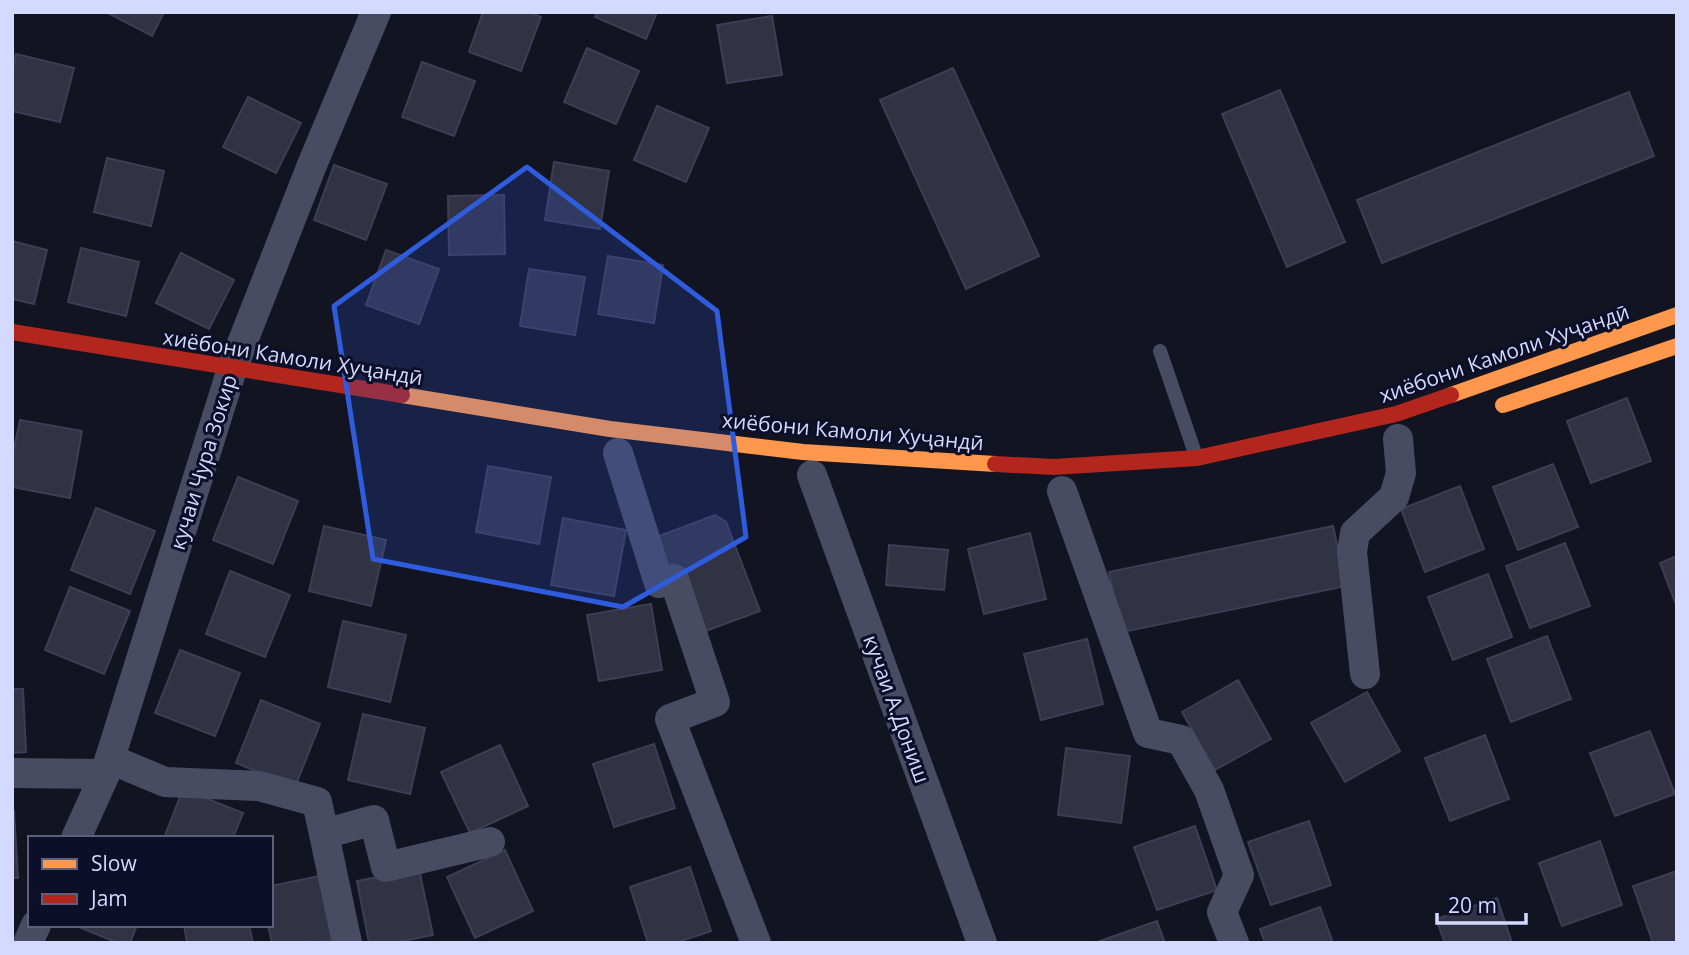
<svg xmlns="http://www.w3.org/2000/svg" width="1689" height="955" font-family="'Open Sans',sans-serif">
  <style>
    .building { fill: #313244; stroke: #3d3e56; stroke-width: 2 }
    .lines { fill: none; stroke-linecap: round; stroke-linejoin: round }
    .lane { stroke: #474c63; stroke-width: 14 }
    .street { stroke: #474c63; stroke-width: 30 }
    .slow { stroke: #ff974d; stroke-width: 16 }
    .jam { stroke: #b3261e; stroke-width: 16 }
    .marked { fill: #2f5cdc; fill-opacity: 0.2; stroke: #2f5cdc; stroke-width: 5; stroke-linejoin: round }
    .labels { text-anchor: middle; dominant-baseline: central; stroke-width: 6; stroke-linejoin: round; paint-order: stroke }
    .street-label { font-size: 21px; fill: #d3d9ff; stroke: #0d0f28 }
  </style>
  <rect width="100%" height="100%" fill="#131422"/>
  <g class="building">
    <polygon points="106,12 164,12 152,36"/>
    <polygon points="483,12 529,12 541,17 521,71 469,52"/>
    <polygon points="597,12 657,12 646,39 595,17"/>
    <polygon points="772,16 782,75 727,83 717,25"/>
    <polygon points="587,48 639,71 616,124 564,102"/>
    <polygon points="16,54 74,68 60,122 12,111 12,70"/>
    <polygon points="422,62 475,81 454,136 402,117"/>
    <polygon points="953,68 1039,256 966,289 880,100"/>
    <polygon points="1280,90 1345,242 1287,267 1222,114"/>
    <polygon points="1629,92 1654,156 1382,263 1357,200"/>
    <polygon points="248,97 301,123 276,173 223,147"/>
    <polygon points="657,106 709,128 686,182 634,160"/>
    <polygon points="107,158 164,171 151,226 94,212"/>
    <polygon points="554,162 609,171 600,229 545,220"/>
    <polygon points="334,165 387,184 366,240 314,220"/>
    <polygon points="504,195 505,254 449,255 448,196"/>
    <polygon points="12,241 47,250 34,304 12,299"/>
    <polygon points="81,248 139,262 126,316 68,302"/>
    <polygon points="386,250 439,269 419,324 366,305"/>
    <polygon points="181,253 234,280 209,329 156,303"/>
    <polygon points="608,256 663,265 654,323 598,314"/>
    <polygon points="529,269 585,277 575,335 520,326"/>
    <polygon points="1627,398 1651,461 1591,483 1567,421"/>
    <polygon points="20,420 82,431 70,498 12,487 12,459"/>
    <polygon points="1553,464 1578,527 1518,550 1493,487"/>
    <polygon points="488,466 551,477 539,544 476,532"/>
    <polygon points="238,477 298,501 273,564 213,540"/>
    <polygon points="1460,486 1484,549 1425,572 1401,509"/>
    <polygon points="96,508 155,531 130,594 71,570"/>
    <polygon points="715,515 726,522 760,611 703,632 668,569 656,537"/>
    <polygon points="563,518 626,530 614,596 551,585"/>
    <polygon points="324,526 386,540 371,606 309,591"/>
    <polygon points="1333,526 1346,586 1122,632 1109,572"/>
    <polygon points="1030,533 1046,599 984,614 968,549"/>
    <polygon points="1565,543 1590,606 1530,628 1506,566"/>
    <polygon points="889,545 948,550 944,590 886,585"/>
    <polygon points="1677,556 1677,607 1660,563"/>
    <polygon points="230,571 290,595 265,657 206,634"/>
    <polygon points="1488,574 1512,637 1453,660 1428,597"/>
    <polygon points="70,587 130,611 104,674 45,650"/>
    <polygon points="651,604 662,670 599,681 587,615"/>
    <polygon points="343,621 406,635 390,702 328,687"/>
    <polygon points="1547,636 1571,699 1511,722 1487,659"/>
    <polygon points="1087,639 1103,704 1041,720 1024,654"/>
    <polygon points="180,650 240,673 215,736 155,713"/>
    <polygon points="1238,680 1271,739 1215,770 1182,712"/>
    <polygon points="12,689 23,689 26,752 12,753"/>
    <polygon points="1367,692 1400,751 1345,782 1311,723"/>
    <polygon points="261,700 320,724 295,787 236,763"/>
    <polygon points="363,714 425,728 410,794 348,780"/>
    <polygon points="1650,731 1675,794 1615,816 1590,753"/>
    <polygon points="1485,735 1509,799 1450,821 1425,758"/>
    <polygon points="654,744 675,808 614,827 593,764"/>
    <polygon points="500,745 528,806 470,833 441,772"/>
    <polygon points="1066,748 1130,756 1121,823 1058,815"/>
    <polygon points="183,789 243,813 233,838 164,838"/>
    <polygon points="12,811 14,811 18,878 12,878"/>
    <polygon points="1309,821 1331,885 1271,905 1248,842"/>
    <polygon points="1195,826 1217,890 1157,910 1134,847"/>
    <polygon points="1600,841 1622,905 1562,926 1539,863"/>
    <polygon points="505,850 533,911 475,938 447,877"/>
    <polygon points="690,867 711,931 675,943 648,943 630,887"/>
    <polygon points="419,869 433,935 393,943 369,943 357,881"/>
    <polygon points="1677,871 1677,943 1653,943 1633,886"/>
    <polygon points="324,875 337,941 272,943 268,925 271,925 271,886"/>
    <polygon points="1497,898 1512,943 1445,943 1436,919"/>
    <polygon points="1320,907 1333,943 1265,943 1260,929"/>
    <polygon points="1157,921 1165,943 1097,943 1097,942"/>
    <polygon points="74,925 137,925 130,943 118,943"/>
    <polygon points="184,925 249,925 253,943 187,943"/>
  </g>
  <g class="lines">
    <polyline class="lane" points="1160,351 1196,456"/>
    <g class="street">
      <polyline points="618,453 659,583 674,579 715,702 670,719 756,943"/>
      <polyline points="812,475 982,943"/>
      <polyline points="1062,491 1148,733 1181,740 1209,790 1239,875 1222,912 1234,943"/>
      <polyline points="1365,674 1352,552 1355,533 1394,497 1401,473 1398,439"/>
      <polyline points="110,759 165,782 259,786 317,802 324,834 374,820 386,867 490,842"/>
      <polyline points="12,773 105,774"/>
      <polyline points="324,834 347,943"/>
      <polyline points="76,838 105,774 232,369 312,165 376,12"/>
      <polyline points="28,943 36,925"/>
    </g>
    <g class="slow">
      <polyline points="402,395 610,429 803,452 995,464"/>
      <polyline points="1451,395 1677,315"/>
      <polyline points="1503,405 1677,346"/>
    </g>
    <g class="jam">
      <polyline points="12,332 402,395"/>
      <polyline points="995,464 1054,467 1197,458 1396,414 1451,395"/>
    </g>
  </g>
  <path class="marked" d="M527,167l190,144 29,226 -123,70 -250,-48 -39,-253z"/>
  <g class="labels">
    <g class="street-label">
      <text transform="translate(1504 353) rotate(-19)">хиёбони Камоли Хуҷандӣ</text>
      <text transform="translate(293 357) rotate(9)">хиёбони Камоли Хуҷандӣ</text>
      <text transform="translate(853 431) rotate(5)">хиёбони Камоли Хуҷандӣ</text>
      <text transform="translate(203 462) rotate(-73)">кучаи Чура Зокир</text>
      <text transform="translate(897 709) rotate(70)">кучаи А.Дониш</text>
    </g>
  </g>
  <rect width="1689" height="955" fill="none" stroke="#d3d9ff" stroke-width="28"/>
  <rect x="28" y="836" width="245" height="91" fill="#0d0f28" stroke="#5c607e" stroke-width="2"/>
  <rect x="42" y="859" width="35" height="10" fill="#ff974d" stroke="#5c607e" stroke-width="2"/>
  <text x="91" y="871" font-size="21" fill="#d3d9ff">Slow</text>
  <rect x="42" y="894" width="35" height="10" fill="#b3261e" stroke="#5c607e" stroke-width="2"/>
  <text x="91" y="906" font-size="21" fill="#d3d9ff">Jam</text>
  <path d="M1437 913v10h89v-10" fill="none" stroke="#d3d9ff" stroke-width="3.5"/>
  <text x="1448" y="913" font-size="21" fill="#d3d9ff" stroke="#0d0f28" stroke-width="5" paint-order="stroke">20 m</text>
</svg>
